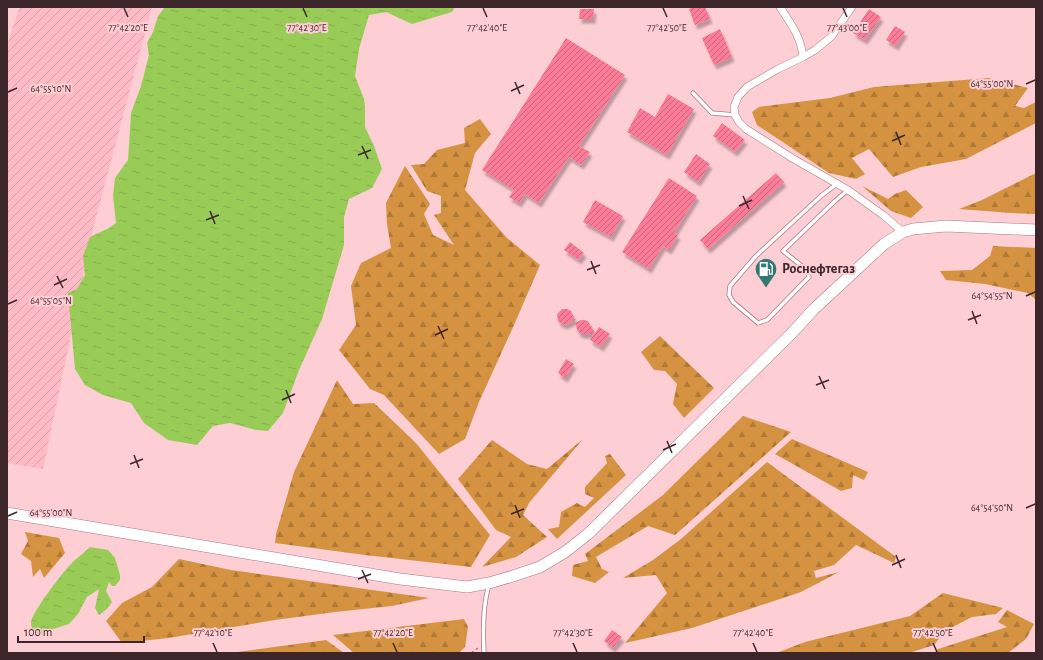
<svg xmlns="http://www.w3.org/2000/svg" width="1043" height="660" font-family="'Alegreya Sans',sans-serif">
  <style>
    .industrial { fill: url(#industrial-furrows) }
    .forest { fill: url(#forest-firs) }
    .water { fill: url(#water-ripples) }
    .building { fill: url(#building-hatch); filter: url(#shadow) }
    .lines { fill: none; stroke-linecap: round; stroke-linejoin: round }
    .service-casing { stroke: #ad777f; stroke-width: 5 }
    .minor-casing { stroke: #ad777f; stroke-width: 8 }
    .primary-casing { stroke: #ad777f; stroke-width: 12 }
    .path { stroke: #9e7a80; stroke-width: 1.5; stroke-dasharray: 3 3; stroke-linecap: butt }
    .service { stroke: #fff; stroke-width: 3.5 }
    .minor { stroke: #fff; stroke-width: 7 }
    .primary { stroke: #fff; stroke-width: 11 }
    .ticks { fill: none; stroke: #3d262a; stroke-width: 1.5 }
    .labels { text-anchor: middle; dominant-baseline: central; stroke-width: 4; stroke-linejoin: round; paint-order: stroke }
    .poi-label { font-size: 14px; font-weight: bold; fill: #3d262a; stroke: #feced5; text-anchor: start }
    .ticks-label { font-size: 10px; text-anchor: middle; fill: #3d262a; stroke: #feced5; stroke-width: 4; stroke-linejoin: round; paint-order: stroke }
  </style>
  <defs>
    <pattern id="industrial-furrows" width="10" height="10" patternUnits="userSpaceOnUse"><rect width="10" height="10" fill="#ffbbc5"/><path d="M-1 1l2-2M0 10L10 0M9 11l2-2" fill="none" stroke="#dba1a9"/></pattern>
    <pattern id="forest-firs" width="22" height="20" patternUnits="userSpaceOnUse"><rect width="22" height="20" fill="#d59341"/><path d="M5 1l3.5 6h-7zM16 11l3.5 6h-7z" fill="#ae7837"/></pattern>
    <pattern id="water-ripples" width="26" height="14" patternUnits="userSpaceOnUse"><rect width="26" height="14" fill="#99cc57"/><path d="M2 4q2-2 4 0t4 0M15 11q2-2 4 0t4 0" fill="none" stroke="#85af4c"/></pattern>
    <pattern id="building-hatch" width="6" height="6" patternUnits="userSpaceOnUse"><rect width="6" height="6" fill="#fb7c96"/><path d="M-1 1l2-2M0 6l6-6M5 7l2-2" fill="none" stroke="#cc657b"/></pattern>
    <filter id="shadow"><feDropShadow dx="2.5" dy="4.5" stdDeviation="1" flood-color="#0004"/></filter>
  </defs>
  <rect width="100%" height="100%" fill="#feced5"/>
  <polygon class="industrial" points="20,7 152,7 93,229 43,469 7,463 7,47 12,29"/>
  <g class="forest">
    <polygon points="989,78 1028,88 1015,106 1024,108 1036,102 1036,123 966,159 921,167 893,177 869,149 852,158 865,174 856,179 829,173 757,125 752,112 759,107 830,98 874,87"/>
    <polygon points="480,119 491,134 475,153 465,190 507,238 540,265 514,325 479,402 465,439 439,454 384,395 370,389 339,350 356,325 351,286 361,263 391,248 387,224 386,203 405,166 430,204 424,214 433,235 454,245 434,215 441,213 441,196 427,191 411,165 424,164 437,150 465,143 464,128"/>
    <polygon points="1036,173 1036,214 1011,213 959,209 982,200"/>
    <polygon points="862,186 888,199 895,194 906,190 923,207 911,218 891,211"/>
    <polygon points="993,246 1036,248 1036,300 1028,293 985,284 946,280 940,271 972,270 990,256"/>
    <polygon points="660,336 714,388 684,418 673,404 677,384 665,371 654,370 641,352"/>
    <polygon points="337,380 353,404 374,403 416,443 490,535 471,567 365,555 275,543 276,534 294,472"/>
    <polygon points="743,416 791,432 675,535 648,526 596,557 602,569 609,572 595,583 572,576 573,565 588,561 585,554 663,495"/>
    <polygon points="583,439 529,503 523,515 547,537 516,557 482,567 511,537 496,530 458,479 492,440 527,464 547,469"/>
    <polygon points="792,439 868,472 864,480 853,475 852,488 841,491 775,454"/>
    <polygon points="610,454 626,475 557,539 548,529 559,527 561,512 577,503 585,507 594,498 585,494 585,487 607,463 605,456"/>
    <polygon points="767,462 896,557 894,563 856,545 834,565 814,571 816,578 839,572 801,592 692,628 625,643 667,593 656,575 623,578 653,560 681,539"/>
    <polygon points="25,532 59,538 65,553 44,578 40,569 33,577 31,561 21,554 28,541"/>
    <polygon points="179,559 231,570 429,598 392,606 335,612 275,620 169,638 122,643 106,621 122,603 152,587"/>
    <polygon points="943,593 1003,608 996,614 972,617 945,631 934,645 909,653 776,653 805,642 910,616"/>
    <polygon points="1007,610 1034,624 1026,639 1008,653 934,653 938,649 1007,627 998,622"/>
    <polygon points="464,619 468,627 465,647 459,653 354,653 333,635"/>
    <polygon points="326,640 344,653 230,653"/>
  </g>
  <g class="water">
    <polygon points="165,7 455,7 452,12 412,24 386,12 369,15 359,49 355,76 364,99 365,106 365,127 374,146 382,169 372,188 349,199 344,217 344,245 322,319 299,370 283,413 268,431 256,430 230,423 213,426 197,445 168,440 144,423 131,403 103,395 85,385 75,369 68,293 77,289 85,275 83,256 90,237 109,228 116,223 113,196 115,178 128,160 131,113 141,86 149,55 147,43 153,32 158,16"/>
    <path d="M90,547l18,3 7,8 5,17v5l-5,6h-3l-3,-4 -3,9 6,11 -5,7 -8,6 -4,-7 4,-19 -12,8 -9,17 -9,10 -19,6 -12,7c-4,-4 -7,-8 -7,-14 0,-10 30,-48 38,-57 6,-7 14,-12 21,-19z"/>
  </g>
  <g class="building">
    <polygon points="693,7 705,7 710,19 695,25 689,9"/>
    <polygon points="580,9 594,9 593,19 579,19"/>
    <polygon points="869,9 881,17 865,40 853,33"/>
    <polygon points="895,26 905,32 896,46 886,40"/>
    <polygon points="720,29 732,57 714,65 702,38"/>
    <polygon points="566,38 625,75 579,146 590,152 581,165 569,157 539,203 525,194 519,203 509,197 514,190 482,170"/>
    <polygon points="668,94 694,109 667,155 627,132 640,108 655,117"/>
    <polygon points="722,123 745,140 735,152 713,136"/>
    <polygon points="696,154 710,164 698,182 684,172"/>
    <polygon points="776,173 784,182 708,249 700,240"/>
    <polygon points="669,178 697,196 674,233 678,235 669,250 663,246 649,269 622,252"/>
    <polygon points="595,200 623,216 611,237 583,222"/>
    <polygon points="570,242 584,253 579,260 564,250"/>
    <polygon points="562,309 567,309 571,311 575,320 565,325 560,323 558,321 557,315 558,313"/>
    <polygon points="581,320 584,320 588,321 595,333 599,327 610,334 601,347 590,340 594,334 582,334 578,332 575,323"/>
    <polygon points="566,359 574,364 565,378 558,373"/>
    <polygon points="612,630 622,637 613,648 604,641"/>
  </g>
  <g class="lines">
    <g class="service-casing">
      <g id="service">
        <polyline points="693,93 712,113 735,115"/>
        <polyline points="838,183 821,196 756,256 730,286 729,295 733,302 758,323 767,320 809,277 808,271 783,251 835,201 848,190"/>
        <path d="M484,653c-1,-20 -1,-49 5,-68"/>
      </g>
    </g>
    <g class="minor-casing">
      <g id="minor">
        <path d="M780,7c11,17 21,30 23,50l-25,12 -31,18 -9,10 -4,10 1,8 4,7 7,7 46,29 56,32 35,25 20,17"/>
        <polyline points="803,57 815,50 831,37 852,7"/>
      </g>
    </g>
    <g class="primary-casing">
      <polyline id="primary" points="7,513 400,579 467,587 489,583 513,576 540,567 565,552 588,534 792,333 814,309 884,244 903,232 913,229 946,226 1036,230"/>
    </g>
    <polyline class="path" points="471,653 478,648"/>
    <use href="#service" class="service"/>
    <use href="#minor" class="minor"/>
    <use href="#primary" class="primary"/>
  </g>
  <path class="ticks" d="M124,8l4,9M303,8l4,9M483,8l4,9M663,8l4,9M843,8l4,9M515,82l5,12M1026,84l9,-4M511,91l13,-6M8,92l9,-4M896,132l5,13M892,141l13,-6M362,146l6,13M358,155l13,-5M743,196l6,13M739,206l13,-6M210,211l5,13M206,220l13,-5M591,261l5,13M587,270l13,-5M57,276l6,12M54,285l13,-6M1026,296l9,-4M8,304l9,-4M972,311l5,13M968,320l13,-5M438,326l6,13M435,335l13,-6M819,376l6,13M816,385l13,-5M286,390l5,13M282,400l13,-6M667,441l5,12M663,450l13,-6M134,455l5,13M130,464l13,-5M515,505l5,13M1026,508l9,-4M511,514l13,-5M8,516l9,-4M896,555l5,13M892,565l13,-6M362,570l6,13M358,579l13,-5M213,643l4,9M393,643l4,9M573,643l4,9M753,643l4,9M933,643l4,9"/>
  <defs>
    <g id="fuel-pin" transform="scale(1.15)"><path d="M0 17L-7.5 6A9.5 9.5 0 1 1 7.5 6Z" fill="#317974" stroke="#feced5"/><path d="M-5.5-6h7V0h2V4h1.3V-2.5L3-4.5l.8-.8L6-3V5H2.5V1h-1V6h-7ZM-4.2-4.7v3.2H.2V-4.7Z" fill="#fff"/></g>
  </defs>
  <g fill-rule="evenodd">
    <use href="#fuel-pin" x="766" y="269"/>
  </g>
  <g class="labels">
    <g class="poi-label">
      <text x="782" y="269">Роснефтегаз</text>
    </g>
  </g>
  <g class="ticks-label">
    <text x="128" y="31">77°42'20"E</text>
    <text x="307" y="31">77°42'30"E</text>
    <text x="487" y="31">77°42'40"E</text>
    <text x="667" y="31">77°42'50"E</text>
    <text x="847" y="31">77°43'00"E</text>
    <text x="992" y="87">64°55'00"N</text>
    <text x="51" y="92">64°55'10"N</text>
    <text x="992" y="299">64°54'55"N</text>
    <text x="51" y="304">64°55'05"N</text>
    <text x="992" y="511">64°54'50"N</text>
    <text x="51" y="516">64°55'00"N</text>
    <text x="213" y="636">77°42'10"E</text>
    <text x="393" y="636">77°42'20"E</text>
    <text x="573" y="636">77°42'30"E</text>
    <text x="753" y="636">77°42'40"E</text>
    <text x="933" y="636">77°42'50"E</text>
  </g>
  <rect width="1043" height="660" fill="none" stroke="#3d262a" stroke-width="16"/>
  <path d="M18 636v6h126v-6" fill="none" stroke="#3d262a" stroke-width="2"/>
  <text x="24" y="636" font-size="12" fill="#3d262a" stroke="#feced5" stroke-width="3" paint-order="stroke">100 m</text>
</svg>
